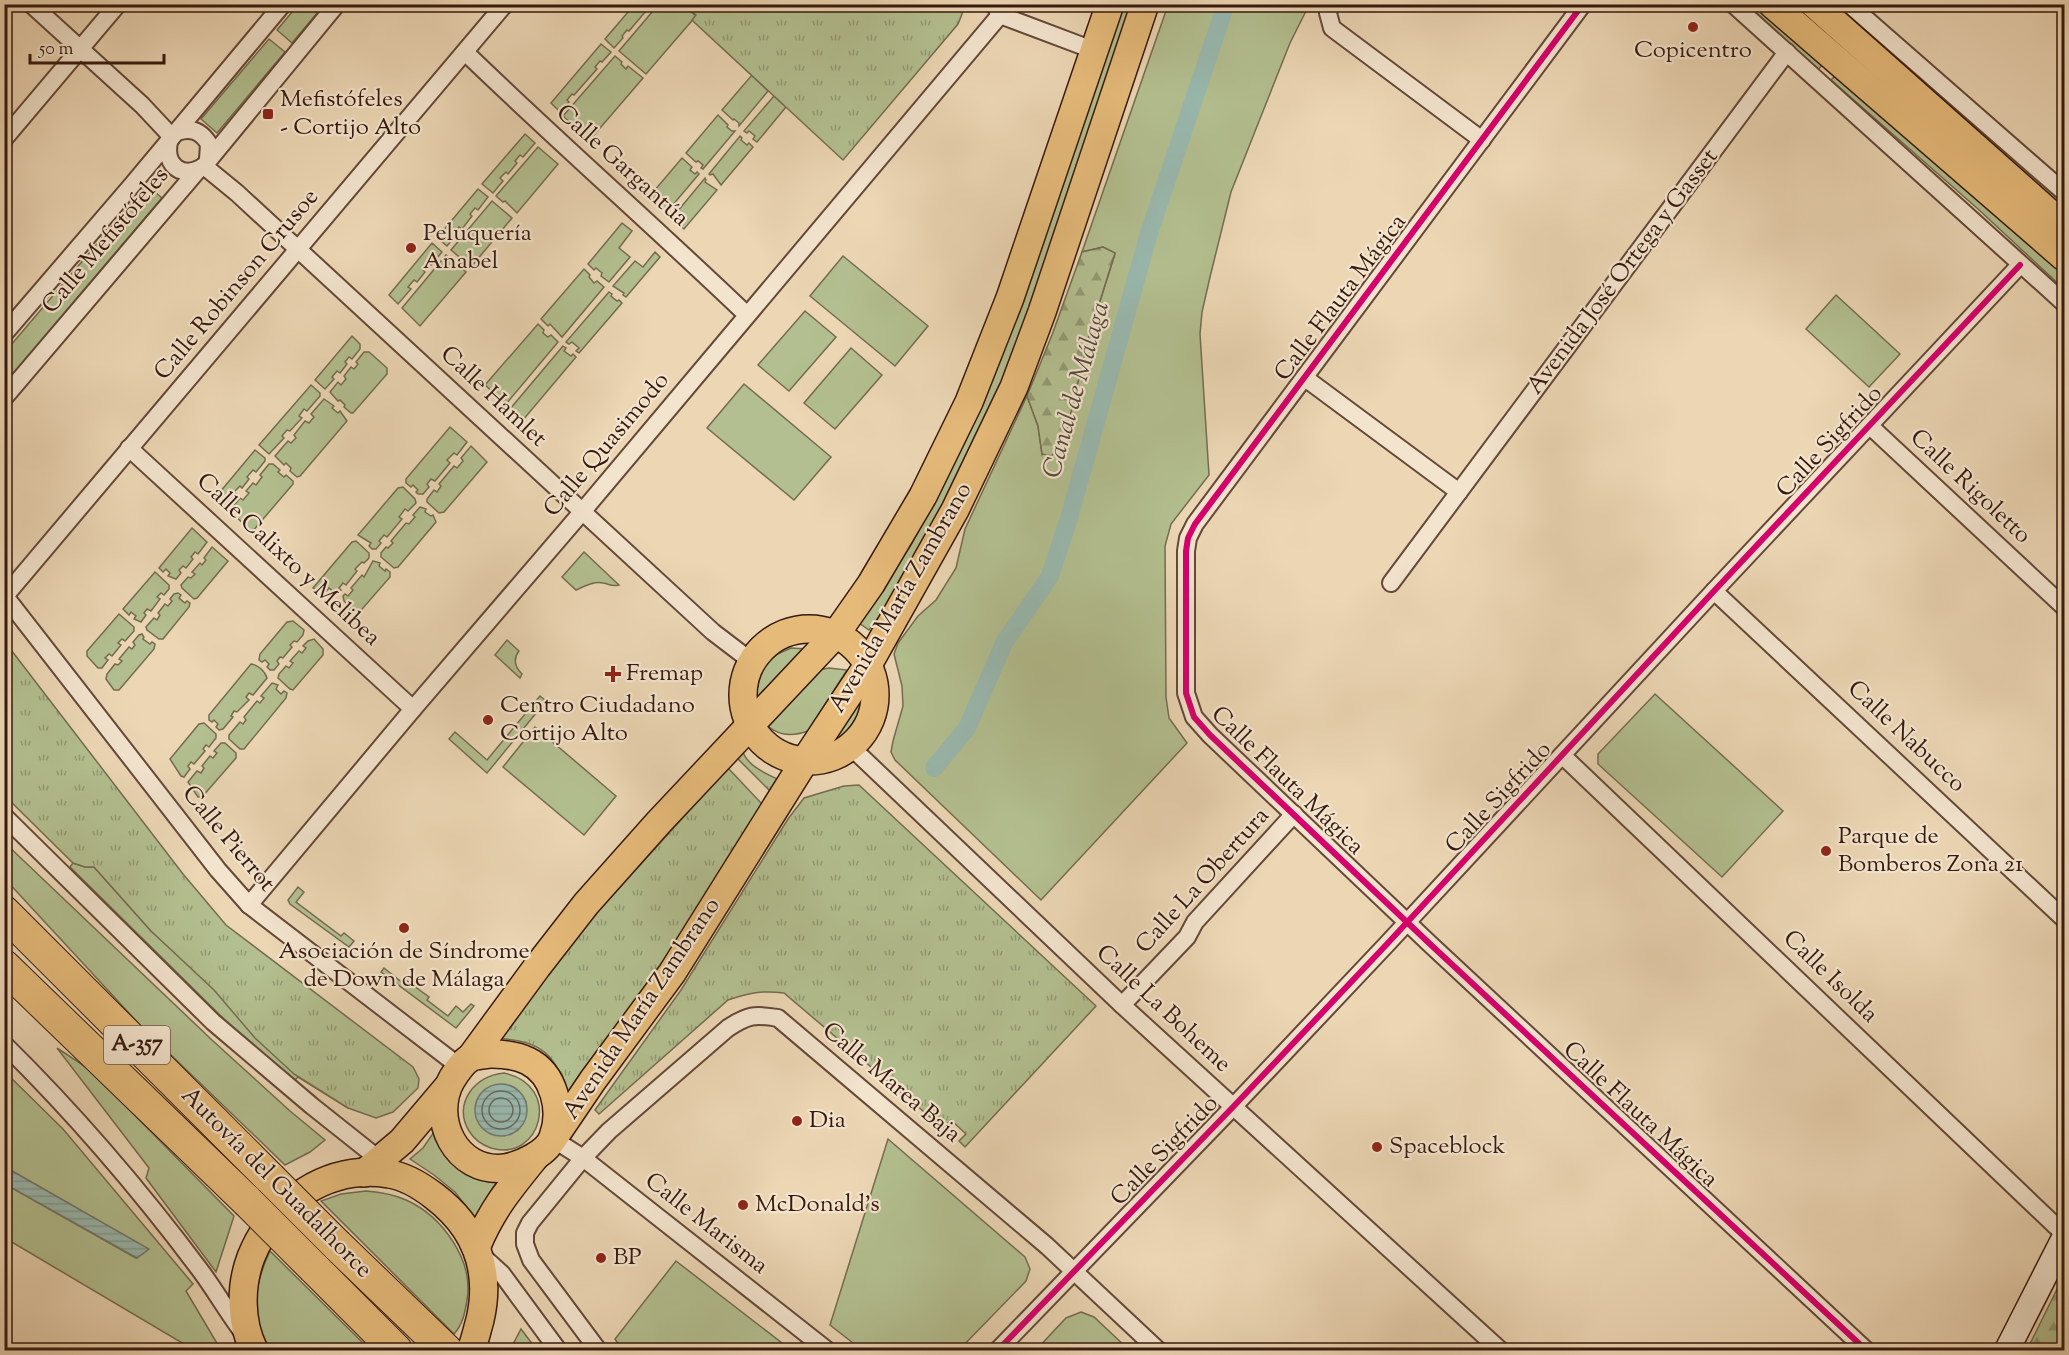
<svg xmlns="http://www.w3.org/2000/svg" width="2069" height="1355" font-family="'Sorts Mill Goudy',serif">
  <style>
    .green { fill: #b3bf90; stroke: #746c4f; stroke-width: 1.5; fill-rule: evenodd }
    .forest { fill: url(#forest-firs); stroke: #746c4f; stroke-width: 1.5 }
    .park { fill: url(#park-tufts); stroke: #746c4f; stroke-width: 1.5 }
    .water { fill: url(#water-rules); stroke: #71796f; stroke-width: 1.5 }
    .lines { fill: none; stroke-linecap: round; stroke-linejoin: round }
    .shore { stroke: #68695e; stroke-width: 1.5 }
    .canal { stroke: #99b9af; stroke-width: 18 }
    .minor-casing { stroke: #644838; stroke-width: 20 }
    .secondary-casing { stroke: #36190e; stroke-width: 27 }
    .primary-casing { stroke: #36190e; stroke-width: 30 }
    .motorway-casing { stroke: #36190e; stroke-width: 34 }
    .minor { stroke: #f3e4ce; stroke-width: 16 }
    .secondary { stroke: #f3e4ce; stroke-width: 24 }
    .primary { stroke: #e6bb7a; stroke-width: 27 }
    .motorway { stroke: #e6bb7a; stroke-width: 32 }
    .motorway-bridge-casing { stroke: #36190e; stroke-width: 34; stroke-linecap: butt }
    .motorway-bridge { stroke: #e6bb7a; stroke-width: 32 }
    .cycleway-casing { stroke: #f3e4ce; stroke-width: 10 }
    .cycleway { stroke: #d6006c; stroke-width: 6 }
    .poi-dot { fill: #8f2418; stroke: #f3e4ce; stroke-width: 2 }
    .labels { text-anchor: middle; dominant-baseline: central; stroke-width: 4.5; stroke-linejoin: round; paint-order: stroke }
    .shield { fill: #f3e4ce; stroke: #6f5648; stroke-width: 1.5 }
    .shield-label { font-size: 22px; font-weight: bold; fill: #36190e }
    .poi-label { font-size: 24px; fill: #36190e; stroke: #f3e4ce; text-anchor: start }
    .street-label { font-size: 24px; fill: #36190e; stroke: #f3e4ce }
    .water-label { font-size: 26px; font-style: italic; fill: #54493e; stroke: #f3e4ce }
  </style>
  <defs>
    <pattern id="forest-firs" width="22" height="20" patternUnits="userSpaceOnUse" patternTransform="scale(1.5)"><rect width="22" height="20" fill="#b3bf90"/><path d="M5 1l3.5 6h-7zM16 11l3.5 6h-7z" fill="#929a74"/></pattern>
    <pattern id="park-tufts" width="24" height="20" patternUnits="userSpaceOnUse" patternTransform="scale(1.5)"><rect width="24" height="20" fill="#b3bf90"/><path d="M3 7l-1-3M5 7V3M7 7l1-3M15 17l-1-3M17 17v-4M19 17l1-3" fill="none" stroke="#929a74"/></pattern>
    <pattern id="water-rules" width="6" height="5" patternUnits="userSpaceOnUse" patternTransform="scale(1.5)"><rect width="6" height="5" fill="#99b9af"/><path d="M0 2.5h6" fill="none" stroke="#849e95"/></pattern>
  </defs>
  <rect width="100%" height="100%" fill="#ecd6b4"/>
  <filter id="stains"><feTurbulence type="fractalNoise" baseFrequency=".00333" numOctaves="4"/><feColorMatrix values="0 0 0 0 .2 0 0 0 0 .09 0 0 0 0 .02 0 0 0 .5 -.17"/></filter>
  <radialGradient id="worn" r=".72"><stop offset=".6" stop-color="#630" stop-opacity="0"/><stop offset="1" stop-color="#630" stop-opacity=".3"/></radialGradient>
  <g class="green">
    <polygon points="298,5 324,5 292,43 277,30"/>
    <polygon points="634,5 651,5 629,31 627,30 622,36 623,38 614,48 605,39"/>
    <polygon points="658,5 683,5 696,16 646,74 619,51"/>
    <polygon points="1121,5 1135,5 1037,295 1001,386 962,473 889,603 869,630 859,623 911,545 934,502"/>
    <polygon points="1168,5 1309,5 1290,43 1231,192 1210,277 1202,312 1200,334 1209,475 1171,524 1165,546 1166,697 1169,718 1187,743 1041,900 895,760 891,752 893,741 903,706 902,686 894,654 898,643 918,616 936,600 956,568 965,529 1027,396 1038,426 1042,454 1089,336 1115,254 1103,247 1082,252"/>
    <polygon points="1743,5 1757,5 1824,62 1818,70"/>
    <polygon points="1873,35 2064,201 2064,213 1868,40"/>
    <polygon points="269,39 285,52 217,133 201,119"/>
    <polygon points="601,44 611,52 602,62 600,61 595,67 597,69 574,95 572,94 567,100 569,102 560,112 551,103"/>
    <polygon points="615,56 622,62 621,64 626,69 628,66 643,78 589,141 563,116"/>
    <polygon points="1837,74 2064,274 2064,289 1978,209 1831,80"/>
    <polygon points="752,75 768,91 739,126 739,123 734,119 733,120 722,110"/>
    <polygon points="774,96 786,107 757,142 753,139 755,136 749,131 747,133 744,131"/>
    <polygon points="718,115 728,125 727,127 732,131 735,131 703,169 701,168 703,165 698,161 696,162 686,153"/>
    <polygon points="525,134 535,143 523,157 520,155 515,161 517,163 508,174 506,172 500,178 503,181 493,193 482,184"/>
    <polygon points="740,136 742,138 741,140 747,145 749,143 753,147 721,185 713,174 710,175 709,174"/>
    <polygon points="538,147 558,164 517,213 505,201 503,202 496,196"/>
    <polygon points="682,158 692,167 690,170 695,174 697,172 699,174 666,213 649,197"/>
    <polygon points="705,178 706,180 705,182 717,190 684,229 672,218"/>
    <polygon points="147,185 162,198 5,383 5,352"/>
    <polygon points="478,189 488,197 478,210 475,208 470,214 472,216 462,229 459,227 455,232 457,234 447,246 437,238"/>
    <polygon points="492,201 512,218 471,267 451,250"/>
    <polygon points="622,223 632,231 619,248 630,257 609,282 601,276 602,273 596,268 594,270 588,264"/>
    <polygon points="432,243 442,252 431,265 428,263 423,270 425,272 417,282 414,280 408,287 411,289 398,304 389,295"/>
    <polygon points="655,252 660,257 626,297 623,295 624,293 613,286 635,261 643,267"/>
    <polygon points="446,255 458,268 460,266 466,272 420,326 402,308"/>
    <polygon points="843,256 928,326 895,366 810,296"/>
    <polygon points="584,269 590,275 589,277 594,283 597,281 604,287 562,337 550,324 548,326 541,319"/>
    <polygon points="609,292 612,294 611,296 617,301 619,300 622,303 579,353 576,351 579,348 572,342 569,344 566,342"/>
    <polygon points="1836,295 1900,354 1869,387 1806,329"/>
    <polygon points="805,311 836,337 789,391 758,365"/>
    <polygon points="538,324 544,330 543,333 548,337 551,335 558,342 506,404 485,385"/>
    <polygon points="352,336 360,344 360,349 352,359 349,357 345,362 347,364 340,373 337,371 332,377 334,379 325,389 315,380"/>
    <polygon points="563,346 566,348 564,351 571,356 573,354 576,357 523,420 510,409"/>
    <polygon points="851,348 882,375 835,429 804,403"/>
    <polygon points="364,352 369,352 387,368 387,374 353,413 351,413 344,407 345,405 340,400 338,401 330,392 338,382 341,385 346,379 344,376 351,367 354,369 358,364 356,362"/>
    <polygon points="744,384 831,457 794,500 707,428"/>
    <polygon points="311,385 320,393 320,396 307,411 304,409 299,416 302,418 290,431 287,430 282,436 284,438 269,454 259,445"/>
    <polygon points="324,399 334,406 332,408 338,413 340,411 347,421 300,476 297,477 290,471 291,468 286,463 284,465 275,456 288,441 291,443 296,438 294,435 305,421 309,423 314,417 311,414"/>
    <polygon points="450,427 467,442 457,455 454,453 447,460 450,463 435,481 431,479 427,484 429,487 423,494 418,494 416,492 418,490 413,485 411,487 406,483 406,479"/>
    <polygon points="471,446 487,462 444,512 439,513 427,502 427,499 434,490 437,492 441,486 439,484 454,466 457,468 463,461 461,458"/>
    <polygon points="255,450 265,458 265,461 256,472 253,470 247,477 249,479 242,488 240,486 234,492 236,494 227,506 224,506 215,498"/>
    <polygon points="269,464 273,464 280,470 278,472 284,477 286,475 293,481 293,484 252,532 231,512 230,510 240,498 243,500 249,493 246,491 253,483 256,485 262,477 260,475"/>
    <polygon points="403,487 415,499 416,503 408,511 405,509 399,517 402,519 387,537 384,535 379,541 381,543 376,549 372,549 369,546 371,543 358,535 398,488"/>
    <polygon points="420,507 426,509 425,512 431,516 433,515 436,522 398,567 394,568 381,557 381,553 386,547 388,548 393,543 391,541 406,523 409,524 415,517 413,515"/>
    <polygon points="192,528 207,542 198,554 195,552 191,557 193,559 186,568 183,566 179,570 181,573 176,579 168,576 170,573 166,569 163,572 159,568"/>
    <polygon points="356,541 369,553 369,558 364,563 362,562 355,569 357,571 346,585 343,583 339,588 341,590 339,593 335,593 329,588 322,596 313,588 352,542"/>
    <polygon points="212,547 228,561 197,598 194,599 182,588 181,585 188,577 191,578 195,574 192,572 200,563 202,565 206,560 204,558"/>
    <path d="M584,552l35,33c-8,2 -9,-1 -16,-2 -9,-2 -18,3 -27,7l-14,-13z"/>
    <polygon points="373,561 380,563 379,566 385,571 386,569 390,572 390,577 350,623 342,615 350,607 344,601 343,596 345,594 348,596 353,590 351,588 362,575 364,577"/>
    <polygon points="155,572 169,585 169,589 164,595 161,593 157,597 160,599 151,611 147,609 144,613 146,615 141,622 134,619 136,616 131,612 129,615 123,609"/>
    <polygon points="178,593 181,595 179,598 185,603 187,601 190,603 189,607 163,639 159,639 147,630 146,627 154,618 157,620 160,615 158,613 165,604 168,606 172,601 170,599 174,594"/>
    <polygon points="119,614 134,627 134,631 125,641 122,639 118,643 121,645 112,656 109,654 105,658 108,660 102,668 98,668 87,656 87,651"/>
    <polygon points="293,621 304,630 303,635 297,642 294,641 290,645 292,647 283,658 280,657 277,661 279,664 274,670 270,670 267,667 269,664 265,660 262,662 259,660 260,654 287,622"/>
    <polygon points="142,634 144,637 143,639 150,644 152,642 155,644 154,649 119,690 114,690 106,679 107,674 115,664 118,665 122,661 119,659 129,647 132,649 135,645 133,642 139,635"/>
    <polygon points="314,639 323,649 323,655 293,690 290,689 278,678 279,674 286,666 289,668 293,663 290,661 299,651 302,653 306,648 303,646 308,641"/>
    <path d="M507,640l12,11c-7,9 -3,17 3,23l-2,4 -25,-23z"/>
    <path d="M791,648l15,1 -49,58c-2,-16 2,-40 16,-50 5,-4 12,-6 18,-9z"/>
    <path d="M251,664c7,1 14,7 16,14l-14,17 -4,-2 -3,4 3,3 -12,12 -3,-1 -3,5 2,1 -10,12 -4,1 -3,-3 2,-3 -4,-4 -2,2 -3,-2v-5z"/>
    <path d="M829,668l18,2 -39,61c-14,5 -28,6 -40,-5l51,-56z"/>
    <polygon points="272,683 278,685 276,689 281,694 284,691 287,693 286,698 244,749 240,749 229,739 229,735 240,722 243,724 246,720 244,717 257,701 260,703 264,698 261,696"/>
    <path d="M862,684c5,30 -6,61 -39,65z"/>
    <polygon points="1655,694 1783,811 1722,877 1598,764 1598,754"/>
    <polygon points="540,696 546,701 487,773 449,739 455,732 487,760"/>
    <polygon points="204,723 216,734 216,738 209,747 206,745 203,749 205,751 194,764 191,762 188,766 190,769 184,777 181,776 170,759 199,724"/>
    <polygon points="535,727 616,796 584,835 503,767"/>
    <polygon points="221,743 225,743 236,753 236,758 202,797 198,797 188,782 197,771 201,773 204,768 202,766 210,756 213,758 217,753 214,751"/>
    <polygon points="4,842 213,1041 290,1111 325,1140 310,1152 285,1165 141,1026 5,879"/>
    <polygon points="73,863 85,867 94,867 151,931 348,1108 298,1077 294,1081 224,1019 70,867"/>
    <polygon points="298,887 304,892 296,902 341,936 344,933 354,941 349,947 290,904 288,900"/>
    <polygon points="384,968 404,984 407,981 429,997 427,1000 448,1016 456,1006 463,1012 471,1004 474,1006 456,1028 381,972"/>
    <polygon points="57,1048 89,1069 234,1216 216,1272 146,1178 149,1168"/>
    <polygon points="4,1071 63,1129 193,1284 186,1291 221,1350 194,1350 5,1238 5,1184 136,1258 148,1249 5,1167"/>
    <path d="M504,1073c59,12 37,90 -13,75 -9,-3 -17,-9 -22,-17 -17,-28 7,-56 35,-58zM497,1085c14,0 22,5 29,17l-8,28 -14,6z"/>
    <polygon points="436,1129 499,1178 486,1199 479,1223 455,1192 434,1175 410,1159 423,1148"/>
    <polygon points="888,1139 1025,1257 1030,1269 1026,1281 959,1350 862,1350 830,1325"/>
    <path d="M366,1191c14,1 27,3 40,9 36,16 68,60 61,100 -2,12 -4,24 -13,34l-133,-133 20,-7z"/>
    <path d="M270,1251l100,99h-99c-24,-30 -16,-67 -1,-99z"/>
    <polygon points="676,1261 791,1350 622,1350 615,1339"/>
    <polygon points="1081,1312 1094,1317 1129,1350 1036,1350 1066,1318"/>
    <polygon points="521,1329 537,1350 510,1350"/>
  </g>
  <g class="forest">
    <polygon points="1103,247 1115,253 1089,336 1063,446 1051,456 1042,454 1038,426 1027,396 1052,335 1082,252"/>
    <polygon points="2064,1275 2064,1350 2027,1350"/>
  </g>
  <g class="park">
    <polygon points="962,5 962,14 958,24 843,160 695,23 692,20 696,15 683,5"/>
    <polygon points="5,642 183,874 226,925 413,1067 419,1079 418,1088 393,1112 376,1118 348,1108 294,1074 255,1038 214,990 151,931 94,867 85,867 73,863 5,796"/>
    <path d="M743,752c5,14 22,21 34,27l-7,12 -33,-33z"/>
    <path d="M728,768l34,36 -119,192 -73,100c-17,-43 -26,-54 -73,-58l95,-120z"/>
    <path d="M859,785l237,221 -131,141 -6,-6 7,-7 -15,-14 -8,8 -159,-135c-22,-3 -35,0 -56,7l-129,114 -4,-4 86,-120 107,-171 16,-21 40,-12z"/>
  </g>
  <g class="water">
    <circle cx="501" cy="1110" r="26"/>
    <polygon points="5,1167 149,1249 137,1258 5,1184"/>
  </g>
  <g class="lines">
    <g class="shore">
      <circle cx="501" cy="1110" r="19"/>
      <circle cx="501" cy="1110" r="12"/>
    </g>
    <polyline class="canal" points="934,768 967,728 1004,643 1050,576 1069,518 1149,233 1226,4"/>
    <g class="minor-casing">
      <g id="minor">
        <polyline points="31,4 142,105 172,137"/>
        <polyline points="994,4 1000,15 1093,50"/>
        <polyline points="1331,4 1328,13 1332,28 1482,140"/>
        <polyline points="1583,4 1195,524 1188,538 1186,551 1186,693 1194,717 1210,735 1430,944 1866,1350"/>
        <polyline points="1733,4 2064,303"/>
        <polyline points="1849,4 2064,192"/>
        <path d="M465,52c92,89 189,174 282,263"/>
        <path d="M177,132c14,-5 24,-1 32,12l-1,15"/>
        <polyline points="4,139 118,4"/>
        <path d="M169,142c-5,24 14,38 35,24l133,-162"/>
        <polyline points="204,166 237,193 713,632 751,661"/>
        <polyline points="4,334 132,185 283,4"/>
        <polyline points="1305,378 1459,492"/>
        <polyline points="4,398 198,170"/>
        <polyline points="1870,426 2064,607"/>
        <polyline points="129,448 413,709"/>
        <polyline points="1391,583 1787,52"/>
        <polyline points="1714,591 2064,919"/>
        <polyline points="4,595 218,870 249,905 460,1067"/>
        <polyline points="5,596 505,4"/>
        <polyline points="851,747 1122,1005 1500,1350"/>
        <polyline points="1563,756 2064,1234"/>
        <polyline points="4,816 213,1022 312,1106 385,1164"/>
        <polyline points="249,905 413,709 582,512 1000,15"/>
        <polyline points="1122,1005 1187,937 1195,922 1294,814"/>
        <path d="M4,1044c71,70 136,146 196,226 15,20 28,43 44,64"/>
        <polyline points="553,1139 583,1158 827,1350"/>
        <polyline points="480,1254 502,1274 558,1350"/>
        <path d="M598,1350l-67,-90 -6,-16v-11l5,-10 53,-65 26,-27 119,-103c20,-13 26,-14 50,-10l269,228 111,104"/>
        <polyline points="998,1350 1233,1107 1387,944 1714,591 2020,265"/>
      </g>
    </g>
    <g class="secondary-casing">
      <polyline id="secondary" points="2007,1350 2064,1238"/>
    </g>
    <g class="primary-casing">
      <g id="primary">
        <polyline points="1772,4 2064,257"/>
        <polyline points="1814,4 2064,226"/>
        <circle cx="809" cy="695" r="66"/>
        <path d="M492,1054c13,0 24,1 36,7 26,13 35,49 25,76 -5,16 -32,28 -48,31 -49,6 -76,-50 -53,-89 5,-8 10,-16 18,-21 6,-3 15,-3 22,-4z"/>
        <polyline points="471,1057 537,967 586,904 659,822 836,634 871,584 923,496 969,402 1010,298 1110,4"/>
        <polyline points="553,1139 593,1080 672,973 804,762 868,665 955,510 1014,387 1042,312 1145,4"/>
        <polyline points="364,1173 402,1141 446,1089"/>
        <path d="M476,1248c16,-39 34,-60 60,-92"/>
        <path d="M254,1350c-14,-28 -14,-64 -3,-93 22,-55 77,-93 138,-83 15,2 32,12 45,22 41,31 58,72 46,124 -3,10 -5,21 -9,30"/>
      </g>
    </g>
    <g class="motorway-casing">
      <g id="motorway">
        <polyline points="4,912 270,1178"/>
        <polyline points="4,966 247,1201"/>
        <polyline points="337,1245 446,1350"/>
        <polyline points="314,1268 396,1350"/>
      </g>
    </g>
    <use href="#minor" class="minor"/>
    <use href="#secondary" class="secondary"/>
    <use href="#primary" class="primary"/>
    <use href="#motorway" class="motorway"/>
    <g class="motorway-bridge-casing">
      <g id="motorway-bridge">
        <polyline points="270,1178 337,1245"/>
        <polyline points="247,1201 314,1268"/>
      </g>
    </g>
    <use href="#motorway-bridge" class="motorway-bridge"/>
    <g class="cycleway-casing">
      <g id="cycleway">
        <polyline points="1583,4 1195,524 1188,538 1186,551 1186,693 1194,717 1210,735 1430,944 1866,1350"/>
        <polyline points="998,1350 1233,1107 1387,944 1714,591 2020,265"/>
      </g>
    </g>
    <use href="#cycleway" class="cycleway"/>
  </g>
  <g class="poi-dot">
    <circle cx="1693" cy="27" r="6"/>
    <rect x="262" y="108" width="12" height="12" rx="3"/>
    <circle cx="411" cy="248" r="6"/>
    <path d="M610 665h6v6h6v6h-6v6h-6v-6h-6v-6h6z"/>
    <circle cx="488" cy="720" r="6"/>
    <circle cx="1826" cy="851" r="6"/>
    <circle cx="404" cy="928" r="6"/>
    <circle cx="797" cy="1121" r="6"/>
    <circle cx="1377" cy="1147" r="6"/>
    <circle cx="743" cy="1205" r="6"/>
    <circle cx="601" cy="1258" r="6"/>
  </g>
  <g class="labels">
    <rect class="shield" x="104" y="1026" width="66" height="38" rx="4.5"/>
    <g class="shield-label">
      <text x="137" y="1045">A-357</text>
    </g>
    <g class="poi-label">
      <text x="1693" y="51" text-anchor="middle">Copicentro</text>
      <text x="280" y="100">Mefistófeles<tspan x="280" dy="28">- Cortijo Alto</tspan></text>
      <text x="423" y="234">Peluquería<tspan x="423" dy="28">Anabel</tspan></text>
      <text x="626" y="674">Fremap</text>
      <text x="500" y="706">Centro Ciudadano<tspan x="500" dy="28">Cortijo Alto</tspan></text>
      <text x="1838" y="837">Parque de<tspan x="1838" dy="28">Bomberos Zona 21</tspan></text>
      <text x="404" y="952" text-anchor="middle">Asociación de Síndrome<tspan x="404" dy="28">de Down de Málaga</tspan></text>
      <text x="809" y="1121">Dia</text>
      <text x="1389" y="1147">Spaceblock</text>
      <text x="755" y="1205">McDonald's</text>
      <text x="613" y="1258">BP</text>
    </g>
    <g class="street-label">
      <text transform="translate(622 166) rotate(42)">Calle Gargantúa</text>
      <text transform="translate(106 241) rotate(-50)">Calle Mefistófeles</text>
      <text transform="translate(1623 272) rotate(-53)">Avenida José Ortega y Gasset</text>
      <text transform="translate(237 285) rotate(-50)">Calle Robinson Crusoe</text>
      <text transform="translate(1341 298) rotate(-53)">Calle Flauta Mágica</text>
      <text transform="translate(493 397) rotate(43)">Calle Hamlet</text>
      <text transform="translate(1830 442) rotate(-47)">Calle Sigfrido</text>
      <text transform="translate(607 445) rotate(-50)">Calle Quasimodo</text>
      <text transform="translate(1970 487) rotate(43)">Calle Rigoletto</text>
      <text transform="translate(288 560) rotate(43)">Calle Calixto y Melibea</text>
      <text transform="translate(901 598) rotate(-60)">Avenida María Zambrano</text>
      <text transform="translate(1906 737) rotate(43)">Calle Nabucco</text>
      <text transform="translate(1287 781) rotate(44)">Calle Flauta Mágica</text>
      <text transform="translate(1499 798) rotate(-47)">Calle Sigfrido</text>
      <text transform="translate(228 839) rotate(50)">Calle Pierrot</text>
      <text transform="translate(1203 881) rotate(-48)">Calle La Obertura</text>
      <text transform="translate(1830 977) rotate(44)">Calle Isolda</text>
      <text transform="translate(642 1009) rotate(-56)">Avenida María Zambrano</text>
      <text transform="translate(1163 1009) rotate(43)">Calle La Boheme</text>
      <text transform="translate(891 1083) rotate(40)">Calle Marea Baja</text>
      <text transform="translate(1640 1115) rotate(43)">Calle Flauta Mágica</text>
      <text transform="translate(1165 1151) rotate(-46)">Calle Sigfrido</text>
      <text transform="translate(276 1183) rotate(45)">Autovía del Guadalhorce</text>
      <text transform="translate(706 1224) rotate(38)">Calle Marisma</text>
    </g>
    <g class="water-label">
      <text transform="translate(1077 390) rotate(-74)">Canal de Málaga</text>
    </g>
  </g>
  <rect width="2069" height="1355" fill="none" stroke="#ecd6b4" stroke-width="24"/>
  <rect x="6" y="6" width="2057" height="1343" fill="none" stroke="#36190e" stroke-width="3"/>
  <rect x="12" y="12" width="2045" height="1331" fill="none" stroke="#36190e" stroke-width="1.5"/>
  <path d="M30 54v9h134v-9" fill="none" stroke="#36190e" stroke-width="3"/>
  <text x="39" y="54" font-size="18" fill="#36190e" stroke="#f3e4ce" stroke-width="4.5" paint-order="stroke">50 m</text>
  <rect width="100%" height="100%" filter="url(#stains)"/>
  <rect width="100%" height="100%" fill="url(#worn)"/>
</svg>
